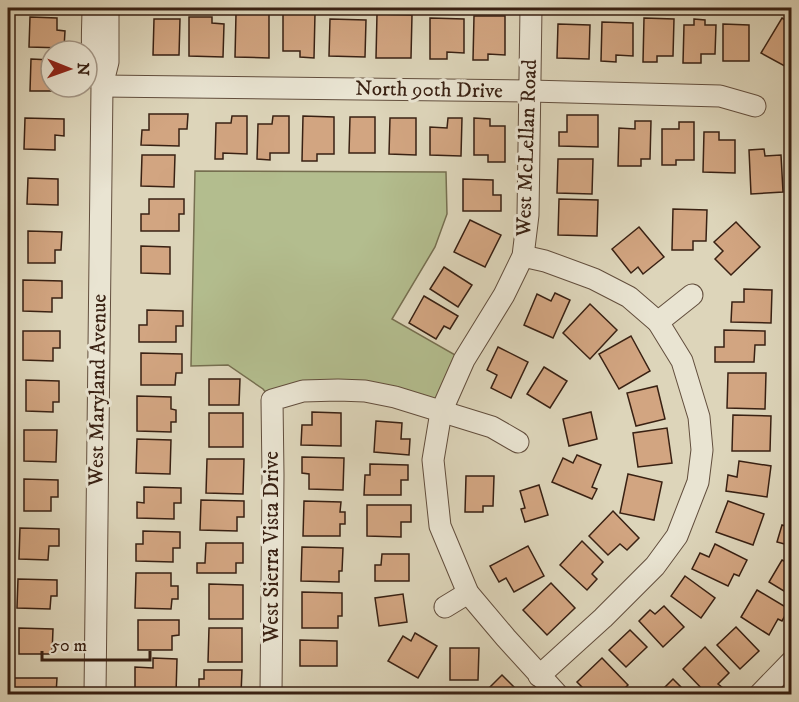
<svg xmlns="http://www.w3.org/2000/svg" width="799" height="702" font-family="'IM FELL DW Pica',serif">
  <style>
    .green { fill: #b3bd8e; stroke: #766f50; stroke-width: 1.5 }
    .building { fill: #d2a581; stroke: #392113; stroke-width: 1.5 }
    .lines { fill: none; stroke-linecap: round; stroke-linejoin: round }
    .minor-casing { stroke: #624e3d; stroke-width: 23 }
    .minor { stroke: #e9e4d2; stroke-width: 21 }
    .labels { text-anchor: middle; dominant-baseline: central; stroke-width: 6; stroke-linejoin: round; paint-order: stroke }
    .street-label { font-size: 21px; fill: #392113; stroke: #e9e4d2 }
  </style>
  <rect width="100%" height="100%" fill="#ddd5ba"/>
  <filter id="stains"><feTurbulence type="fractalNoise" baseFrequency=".00333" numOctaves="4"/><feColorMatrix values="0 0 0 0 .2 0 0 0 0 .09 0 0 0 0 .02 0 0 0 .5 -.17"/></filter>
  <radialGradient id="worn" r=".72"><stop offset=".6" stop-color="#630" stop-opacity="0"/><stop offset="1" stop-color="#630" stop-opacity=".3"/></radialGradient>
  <polygon class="green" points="195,171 446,172 447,214 435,247 392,319 464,360 441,412 395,397 272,400 263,389 228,365 191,366"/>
  <g class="building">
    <polygon points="283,12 315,13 314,58 300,57 300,51 283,51"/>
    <polygon points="236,14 269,14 269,58 235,57"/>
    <polygon points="377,14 412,15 411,58 376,58"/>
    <polygon points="474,16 505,16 505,55 488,54 488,60 473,60"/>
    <polygon points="30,17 57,18 57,30 65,31 64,48 29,47"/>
    <polygon points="189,17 212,17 212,23 224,24 223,57 189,56"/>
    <polygon points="430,18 464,19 464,53 447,52 447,59 430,59"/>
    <polygon points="644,18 674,19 673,56 657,56 657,62 643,62"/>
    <polygon points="782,18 792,24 792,70 761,53"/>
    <polygon points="154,19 180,19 179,55 153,55"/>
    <polygon points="330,19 366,20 365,57 329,56"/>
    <polygon points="694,19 705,20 705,25 716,25 715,54 701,54 701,63 683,63 684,25 694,25"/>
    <polygon points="602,22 633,23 633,56 616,55 616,62 601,61"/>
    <polygon points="558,24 590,25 589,59 557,58"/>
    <polygon points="723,24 749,25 749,61 723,61"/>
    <polygon points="31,59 51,60 51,87 58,87 57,91 30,91"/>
    <polygon points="149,114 188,114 187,129 179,129 179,146 141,145 142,130 149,130"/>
    <polygon points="567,115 598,115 598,147 559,146 559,132 567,132"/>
    <polygon points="232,116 247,116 247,154 223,153 223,159 215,159 216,123 231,123"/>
    <polygon points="273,116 289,116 289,153 270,153 270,160 257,159 258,124 272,124"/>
    <polygon points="303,116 334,117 334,154 317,154 317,161 302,161"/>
    <polygon points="350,117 375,117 375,153 349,153"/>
    <polygon points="25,118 64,119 64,136 55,135 55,150 24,149"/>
    <polygon points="390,118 416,118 416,155 389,154"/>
    <polygon points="448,118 462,118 461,156 430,155 430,127 447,128"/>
    <polygon points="474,118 490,119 490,126 505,126 505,162 488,162 488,155 474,155"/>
    <polygon points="635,121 651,121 650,159 641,159 641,166 618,166 619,128 635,129"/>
    <polygon points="679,122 694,122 694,160 676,160 676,165 662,165 662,129 679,129"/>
    <polygon points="704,132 719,132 719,140 735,140 735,173 703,172"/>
    <polygon points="764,149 765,156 781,155 783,192 751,194 749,150"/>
    <polygon points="142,155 175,155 174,187 141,186"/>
    <polygon points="558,159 593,159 592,194 557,193"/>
    <polygon points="28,178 58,179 58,205 27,204"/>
    <polygon points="463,179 493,180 493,195 501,195 501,211 463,211"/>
    <polygon points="149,199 184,199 184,214 179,214 179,231 141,231 141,214 149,214"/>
    <polygon points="559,199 598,200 597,236 558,235"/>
    <polygon points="673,209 707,210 706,241 693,241 693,250 672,250"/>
    <polygon points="470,220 501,235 485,267 454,252"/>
    <polygon points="736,222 760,247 731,275 715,259 723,251 714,242"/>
    <polygon points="639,227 664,257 643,274 638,267 631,273 612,249"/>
    <polygon points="28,231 62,232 61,250 55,250 55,263 28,263"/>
    <polygon points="141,246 170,247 170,274 141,273"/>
    <polygon points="444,267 472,285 458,307 430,289"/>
    <polygon points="23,280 62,281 62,298 52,298 52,312 23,311"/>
    <polygon points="744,289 772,290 771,323 731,322 732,302 744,302"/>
    <polygon points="555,293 570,300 553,338 524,325 537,294 551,301"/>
    <polygon points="424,296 458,316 450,329 444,326 436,339 409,323"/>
    <polygon points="590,304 617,330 590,359 563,333"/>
    <polygon points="147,310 183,311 183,326 176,326 176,342 139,342 139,325 147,325"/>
    <polygon points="724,330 765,331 765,345 755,345 754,362 715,362 715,347 724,347"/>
    <polygon points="23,331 60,331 60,348 53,348 53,361 23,360"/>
    <polygon points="631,336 650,371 619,389 599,354"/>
    <polygon points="498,347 528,362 511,398 491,388 497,375 487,370"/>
    <polygon points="141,353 182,354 182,373 176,373 175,385 141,385"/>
    <polygon points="544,367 567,381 550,408 527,394"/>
    <polygon points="728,373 766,373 765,409 727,408"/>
    <polygon points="209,379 240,379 239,405 209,405"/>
    <polygon points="26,380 59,381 59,402 53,402 53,412 26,411"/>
    <polygon points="657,386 665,419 636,426 627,393"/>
    <polygon points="137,396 171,397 171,409 176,410 176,422 171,422 171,432 137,431"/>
    <polygon points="312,412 341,413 341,446 301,445 302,425 312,425"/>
    <polygon points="591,412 597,439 569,446 563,419"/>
    <rect x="209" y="413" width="34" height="34"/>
    <polygon points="733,415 771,416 770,451 732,451"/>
    <polygon points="376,421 402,423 401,439 410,439 409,455 374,452"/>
    <polygon points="667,428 672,463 638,467 633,433"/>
    <polygon points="24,430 57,430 56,462 24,461"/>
    <polygon points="137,439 171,440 170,474 136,473"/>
    <polygon points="577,455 601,465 592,487 597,489 592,499 552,482 563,458 573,463"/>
    <polygon points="302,457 344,458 343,490 309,489 309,474 302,473"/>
    <polygon points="207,459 244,459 243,494 206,493"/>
    <polygon points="739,461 771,466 767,497 726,491 728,475 737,477"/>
    <polygon points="370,464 408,465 408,480 401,480 401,495 364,495 365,475 370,475"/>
    <polygon points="628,474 662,482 654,520 620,513"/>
    <polygon points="466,476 494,476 493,506 483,506 483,512 465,512"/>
    <polygon points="24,479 58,480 58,497 51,497 51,511 24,511"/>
    <polygon points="539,485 548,515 525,522 521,509 525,508 520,491"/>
    <polygon points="144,487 181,488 181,503 174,503 174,519 137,518 137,502 144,503"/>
    <polygon points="201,500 244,501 244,517 237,517 237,531 200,530"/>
    <polygon points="304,501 341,502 340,512 345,512 345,524 340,524 340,536 303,536"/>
    <polygon points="728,501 764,514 753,545 716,532"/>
    <polygon points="367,505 411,505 411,522 401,522 401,537 367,536"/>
    <polygon points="613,511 639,538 627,550 620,544 608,555 589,536"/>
    <polygon points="792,515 792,546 777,542 782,525 789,527"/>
    <polygon points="20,528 59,529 59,546 49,546 48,560 19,559"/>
    <polygon points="143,531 180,532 180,548 173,548 173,562 136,561 136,544 143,544"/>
    <polygon points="582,541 603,562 592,574 597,579 587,590 560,565"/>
    <polygon points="206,543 243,543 243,563 236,563 236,573 197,573 197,563 205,563"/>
    <polygon points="715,544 747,560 739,576 734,574 728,586 692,569 700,553 709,557"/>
    <polygon points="528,546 544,576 514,592 506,578 499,582 490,566"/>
    <polygon points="302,547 343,548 342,571 339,571 339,582 301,581"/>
    <polygon points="382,554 409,554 409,581 375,581 375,565 381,565"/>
    <polygon points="782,560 792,565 792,596 769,582"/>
    <polygon points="136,573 171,573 171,586 178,586 178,599 172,599 171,609 135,608"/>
    <polygon points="685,576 715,598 701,618 671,596"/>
    <polygon points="18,579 57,580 57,596 51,596 50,609 17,608"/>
    <polygon points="551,583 575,608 547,635 523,610"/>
    <polygon points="209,584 243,585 243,619 209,619"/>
    <polygon points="757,590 789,609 782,621 778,619 769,635 741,617"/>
    <polygon points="302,592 342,593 342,616 338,616 338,628 302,628"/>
    <polygon points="403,594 407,622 379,626 375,598"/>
    <polygon points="664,606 684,627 663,647 639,621 650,610 655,614"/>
    <polygon points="138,620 179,620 179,635 172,636 172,650 138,650"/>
    <polygon points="736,627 759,651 740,669 717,645"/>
    <polygon points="19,628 53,629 52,654 19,654"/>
    <polygon points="209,628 242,628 242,662 208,662"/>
    <polygon points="630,630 647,647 626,667 609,650"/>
    <polygon points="415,633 437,646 418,678 388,661 403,636 411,641"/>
    <polygon points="300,640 337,641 337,666 300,666"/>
    <polygon points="705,647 729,673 718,684 723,688 717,694 707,694 683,669"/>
    <polygon points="450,648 479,648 478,680 450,680"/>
    <polygon points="153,658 177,659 176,694 135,694 135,667 153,668"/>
    <polygon points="602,658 628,685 619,694 589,694 577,682"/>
    <polygon points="204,670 242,670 241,694 204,694 204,693 199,693 199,679 204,679"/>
    <polygon points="502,675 514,687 509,692 511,694 483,694"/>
    <polygon points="14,678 57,678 56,694 13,694"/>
    <polygon points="673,679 688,694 658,694"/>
  </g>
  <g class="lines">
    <g class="minor-casing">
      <g id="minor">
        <path d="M93,8c0,21 -3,46 4,66"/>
        <polyline points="531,8 528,215 523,256 504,295 464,360 441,412 433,460 440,526 468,593 506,638 557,694"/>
        <polyline points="102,86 530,91 720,96 755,106"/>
        <polyline points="523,256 545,261 594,279 629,297 658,322 682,361 699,417 702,450 698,482 677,536 655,566 603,618 539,676"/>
        <polyline points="658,322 692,295"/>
        <polyline points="445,607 468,593"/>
        <polyline points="95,694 102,86 108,62 108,8"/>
        <polyline points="271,694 273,475 272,400 303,391 338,390 365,391 395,397 492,427 518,442"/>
        <polyline points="760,694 792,661"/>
      </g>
    </g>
    <use href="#minor" class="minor"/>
  </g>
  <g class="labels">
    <g class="street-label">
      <text transform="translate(429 90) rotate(1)">North 90th Drive</text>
      <text transform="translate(527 148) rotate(-88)">West McLellan Road</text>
      <text transform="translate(98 390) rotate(-89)">West Maryland Avenue</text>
      <text transform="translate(272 547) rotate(-90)">West Sierra Vista Drive</text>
    </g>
  </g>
  <rect width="799" height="702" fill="none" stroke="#ddd5ba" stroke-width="30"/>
  <rect x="9" y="9" width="781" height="684" fill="none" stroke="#392113" stroke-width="3"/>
  <rect x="15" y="15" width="769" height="672" fill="none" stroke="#392113" stroke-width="1.5"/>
  <g transform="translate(69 69) rotate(91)"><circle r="28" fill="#e9e4d2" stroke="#a39686" stroke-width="1.5"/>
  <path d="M0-4.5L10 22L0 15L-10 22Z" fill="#8f2418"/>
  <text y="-9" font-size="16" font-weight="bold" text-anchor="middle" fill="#392113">N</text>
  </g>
  <path d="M42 651v9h108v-9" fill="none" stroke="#392113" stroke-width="3"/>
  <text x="51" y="651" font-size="18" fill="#392113" stroke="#e9e4d2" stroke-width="4.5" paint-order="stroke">50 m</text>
  <rect width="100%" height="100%" filter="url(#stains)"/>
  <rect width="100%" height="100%" fill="url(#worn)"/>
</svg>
